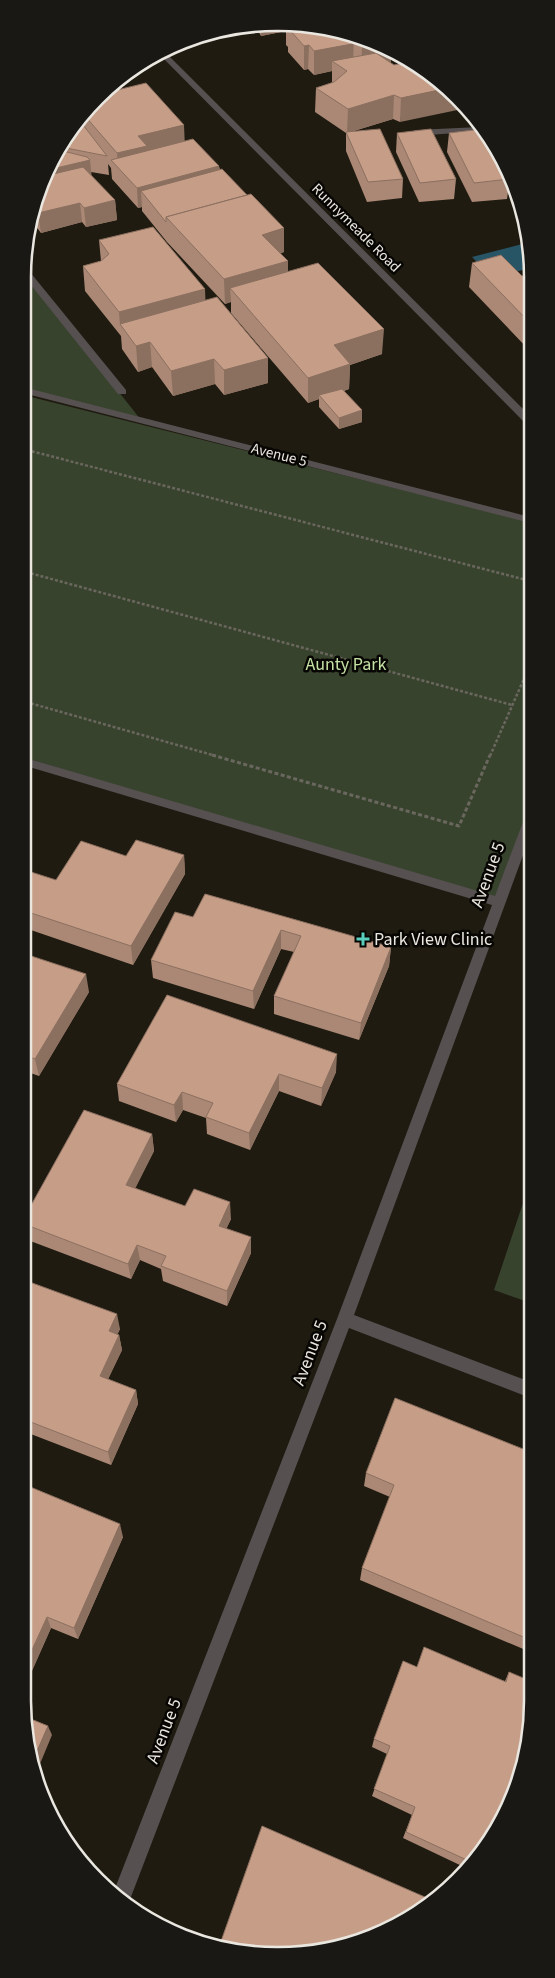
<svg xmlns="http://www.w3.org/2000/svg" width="555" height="1978" font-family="'Source Sans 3',sans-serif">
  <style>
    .green { fill: #38432d }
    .water { fill: #285566 }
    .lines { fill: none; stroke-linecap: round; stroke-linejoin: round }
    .path-far1 { stroke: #6a675e; stroke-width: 2.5; stroke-dasharray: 3 2; stroke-linecap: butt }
    .path { stroke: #6a675e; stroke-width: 3; stroke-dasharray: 4 2.5; stroke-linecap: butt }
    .service { fill: #565051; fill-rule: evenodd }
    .minor { fill: #565051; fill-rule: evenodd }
    .wall { fill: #aa8875 }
    .shaded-wall { fill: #8b6f5f }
    .building { fill: #c69e88; stroke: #8b6f5f }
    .poi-dot { fill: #5acebc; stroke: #070603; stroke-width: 2 }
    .labels { text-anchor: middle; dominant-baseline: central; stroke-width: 5; stroke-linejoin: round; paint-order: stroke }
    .far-street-label { font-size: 15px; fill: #eae7e0; stroke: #070603 }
    .park-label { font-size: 18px; fill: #c5e2a5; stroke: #070603 }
    .street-label { font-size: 18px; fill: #eae7e0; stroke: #070603 }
    .poi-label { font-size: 18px; fill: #eae7e0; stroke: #070603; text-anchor: start }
    .rim { fill: none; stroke: #eae7e0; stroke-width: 2.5 }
  </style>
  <rect width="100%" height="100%" fill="#1f1b11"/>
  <g class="green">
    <polygon points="27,276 141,420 27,391"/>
    <polygon points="27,396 530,522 529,817 499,902 26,758"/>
    <polygon points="529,1185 528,1302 494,1290"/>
  </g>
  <polygon class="water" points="530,242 530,268 493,278 472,257"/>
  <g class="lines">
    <g class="path-far1">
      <polyline points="27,450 530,581"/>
      <polyline points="26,572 512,705"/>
      <polyline points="26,702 216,756"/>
      <polyline points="490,756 530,665"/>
    </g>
    <polyline class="path" points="212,755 459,826 490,755"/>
    <polygon class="service" points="480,127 483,131 415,136 411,133 415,130"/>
    <g class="minor">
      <polygon points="166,53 530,416 530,425 526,424 160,55"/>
      <polygon points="27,271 30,272 126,390 126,394 118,394 27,280"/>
      <polygon points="27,388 530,517 530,523 27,394"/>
      <polygon points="26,758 495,896 523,822 529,817 529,839 354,1315 528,1381 528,1397 349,1328 129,1902 114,1891 337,1319 492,905 26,766"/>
    </g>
  </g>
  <g class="wall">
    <polygon points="227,27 327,27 404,56 391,59 391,63 394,65 411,62 400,122 393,119 354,131 403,179 402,198 367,202 346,151 346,133 315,112 316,88 332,83 332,71 314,75 308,69 304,70 288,52 288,47 286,45 286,31 261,36 257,29 214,37 212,34"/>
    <polygon points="109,92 185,141 219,166 220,170 284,252 281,253 288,271 382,354 350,365 349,389 344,391 362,410 362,422 339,429 319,407 319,399 308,403 231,313 231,302 225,304 167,242 142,211 142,207 138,208 112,179 111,168 108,164 109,175 91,172 91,175 115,200 117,220 86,227 82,222 41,233 31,220 65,136"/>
    <polygon points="482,129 513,180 518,199 517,199 509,185 507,199 472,202 447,152 449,133"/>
    <polygon points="397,133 456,179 454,199 419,202 396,152"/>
    <polygon points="99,240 205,300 268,358 268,383 224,395 215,384 173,396 152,367 138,372 122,349 121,336 85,291 83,266 101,261"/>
    <polygon points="472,263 522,276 530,274 530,351 469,287"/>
    <polygon points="184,855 185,874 133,965 25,928 25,882 56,880 126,856"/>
    <polygon points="205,894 391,947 389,966 359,1040 274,1014 274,996 294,952 281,949 254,1009 153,978 151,960 193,917"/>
    <polygon points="25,954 89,992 39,1076 25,1071"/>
    <polygon points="167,995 336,1072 321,1106 279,1091 250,1150 207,1134 206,1118 183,1110 176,1122 119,1101 117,1084"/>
    <polygon points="152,1134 154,1151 135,1188 185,1206 231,1219 226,1229 251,1253 227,1306 163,1281 161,1269 140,1260 131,1279 25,1239 24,1234 24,1224"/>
    <polygon points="24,1280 120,1329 117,1335 119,1335 122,1350 108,1379 136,1390 138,1404 111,1465 23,1431"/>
    <polygon points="528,1451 528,1651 360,1580 362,1568 390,1497 364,1486 366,1473"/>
    <polygon points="23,1484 123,1537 78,1639 51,1628 31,1673 23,1669"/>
    <polygon points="417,1667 505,1681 509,1672 498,1828 464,1867 403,1838 412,1815 372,1796 387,1754 372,1747 374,1739"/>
  </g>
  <g class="shaded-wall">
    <polygon points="227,27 257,27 257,29 214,37 214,33"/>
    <polygon points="261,27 286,27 286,31 261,36"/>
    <polygon points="354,38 353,61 332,61 332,71 314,75 314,51 347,39"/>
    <polygon points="371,44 404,56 391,59 391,63 361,69 362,46"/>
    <polygon points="309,45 308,69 304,70 304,46"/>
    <polygon points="444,89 467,108 400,122 401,98"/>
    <polygon points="394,95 393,119 347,133 348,109"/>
    <polygon points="184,125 185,149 118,168 117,153 138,136"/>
    <polygon points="90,160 92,179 42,191 52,169"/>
    <polygon points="219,166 220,186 141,191 142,207 138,208 137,188"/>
    <polygon points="115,200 117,220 86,227 84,208"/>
    <polygon points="80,203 82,222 41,233 38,213"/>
    <polygon points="284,228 284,252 263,259 262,235"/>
    <polygon points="288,261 288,286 230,288 231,302 225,304 224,279"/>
    <polygon points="205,289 206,314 120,325 119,312"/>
    <polygon points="384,329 382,354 350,365 349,389 322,398 319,395 319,399 308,403 308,378 334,345"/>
    <polygon points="150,342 152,367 138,372 136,346"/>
    <polygon points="268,358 268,383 224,395 224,370"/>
    <polygon points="214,359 215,384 173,396 171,371"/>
    <polygon points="362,410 362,422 339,429 339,418"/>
    <polygon points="184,855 185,874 133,965 131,946"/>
    <polygon points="281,930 281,949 254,1009 253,991"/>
    <polygon points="391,947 389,966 359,1040 361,1023"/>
    <polygon points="86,974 89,992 39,1076 35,1059"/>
    <polygon points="337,1054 336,1072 321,1106 322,1088"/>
    <polygon points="279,1074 279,1091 250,1150 249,1133"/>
    <polygon points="182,1092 183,1110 176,1122 174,1105"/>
    <polygon points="152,1134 154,1151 129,1201 126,1185"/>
    <polygon points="230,1202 231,1219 220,1242 219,1226"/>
    <polygon points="251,1237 251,1253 227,1306 227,1291"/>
    <polygon points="137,1245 140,1260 131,1279 128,1264"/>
    <polygon points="117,1314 120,1329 112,1346 109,1331"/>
    <polygon points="119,1335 122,1350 103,1390 100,1376"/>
    <polygon points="136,1390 138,1404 111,1465 108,1452"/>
    <polygon points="120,1524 123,1537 78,1639 74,1628"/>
    <polygon points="47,1617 51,1628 31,1673 26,1663"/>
    <polygon points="48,1726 52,1735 37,1771 34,1758"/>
  </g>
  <g class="building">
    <polygon points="292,27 327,27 354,37 347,39 352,44 314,51 309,45 304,46 289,29"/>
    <polygon points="354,38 371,44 362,46"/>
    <polygon points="376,53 394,65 411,62 444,89 401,98 394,95 348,109 316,88 334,82 347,71 332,61"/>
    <polygon points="146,83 184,125 138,136 147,146 117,153 85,116 109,92"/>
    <polygon points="80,121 107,156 61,147 65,136"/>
    <polygon points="380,129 403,179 368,182 346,132"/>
    <polygon points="431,129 456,179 420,183 397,133"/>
    <polygon points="482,129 490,142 509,179 474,183 449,133"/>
    <polygon points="193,139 219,166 137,188 111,160"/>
    <polygon points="59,150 87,157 90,160 52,169"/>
    <polygon points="83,167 115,200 84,208 80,203 38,213 35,209 49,175"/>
    <polygon points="222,169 247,195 166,217 166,222 141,191"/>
    <polygon points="251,194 284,228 262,235 288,261 224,279 166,217"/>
    <polygon points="153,227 205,289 119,312 83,266 101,261 109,254 99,240"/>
    <polygon points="501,255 522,276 530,274 530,323 472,263"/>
    <polygon points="318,263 384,329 334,345 350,364 308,378 230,288"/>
    <polygon points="217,297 268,358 224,370 214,359 171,371 150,342 136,346 120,324"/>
    <polygon points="342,389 362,410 339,418 319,395"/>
    <polygon points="136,840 184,855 131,946 25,911 25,882 31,872 56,880 81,841 126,856"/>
    <polygon points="205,894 391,947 361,1023 274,996 301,936 281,930 253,991 151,960 175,912 193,917"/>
    <polygon points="25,954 86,974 35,1059 25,1055"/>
    <polygon points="167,995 337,1054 322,1088 279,1074 249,1133 206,1117 213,1103 182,1092 174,1105 117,1084"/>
    <polygon points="84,1110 152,1134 126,1185 185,1206 194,1189 230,1202 219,1226 251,1237 227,1291 161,1266 166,1256 137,1245 128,1264 24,1224 24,1218"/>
    <polygon points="24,1280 117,1314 109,1331 119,1335 100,1376 136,1390 108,1452 23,1419"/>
    <polygon points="395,1398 528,1451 528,1639 362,1568 394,1485 366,1473"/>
    <polygon points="23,1484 120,1524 74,1628 47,1617 26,1663 23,1662"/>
    <polygon points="424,1647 506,1682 509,1672 528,1680 528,1750 498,1828 469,1861 406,1832 415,1807 374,1789 390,1746 374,1739 403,1661 417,1667"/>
    <polygon points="26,1717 48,1726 34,1758"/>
    <polygon points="262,1826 434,1901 433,1903 359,1942 261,1955 220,1944"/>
  </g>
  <path class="poi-dot" d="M360.5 931.5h5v5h5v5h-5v5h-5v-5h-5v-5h5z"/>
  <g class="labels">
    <g class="far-street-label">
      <text transform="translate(356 228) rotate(45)">Runnymeade Road</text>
      <text transform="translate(279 455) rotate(14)">Avenue 5</text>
    </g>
    <g class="park-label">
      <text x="346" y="664">Aunty Park</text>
    </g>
    <g class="street-label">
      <text transform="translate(488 875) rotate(-70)">Avenue 5</text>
      <text transform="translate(310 1353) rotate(-69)">Avenue 5</text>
      <text transform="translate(164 1731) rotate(-69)">Avenue 5</text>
    </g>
    <g class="poi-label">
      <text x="374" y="939">Park View Clinic</text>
    </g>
  </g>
  <path d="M0 0H555V1978H0ZM277 31H278A246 246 0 0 1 524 277V1701A246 246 0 0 1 278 1947H277A246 246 0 0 1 31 1701V277A246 246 0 0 1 277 31Z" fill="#191815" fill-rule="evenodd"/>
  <path class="rim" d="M277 31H278A246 246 0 0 1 524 277V1701A246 246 0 0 1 278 1947H277A246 246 0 0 1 31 1701V277A246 246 0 0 1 277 31Z"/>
</svg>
